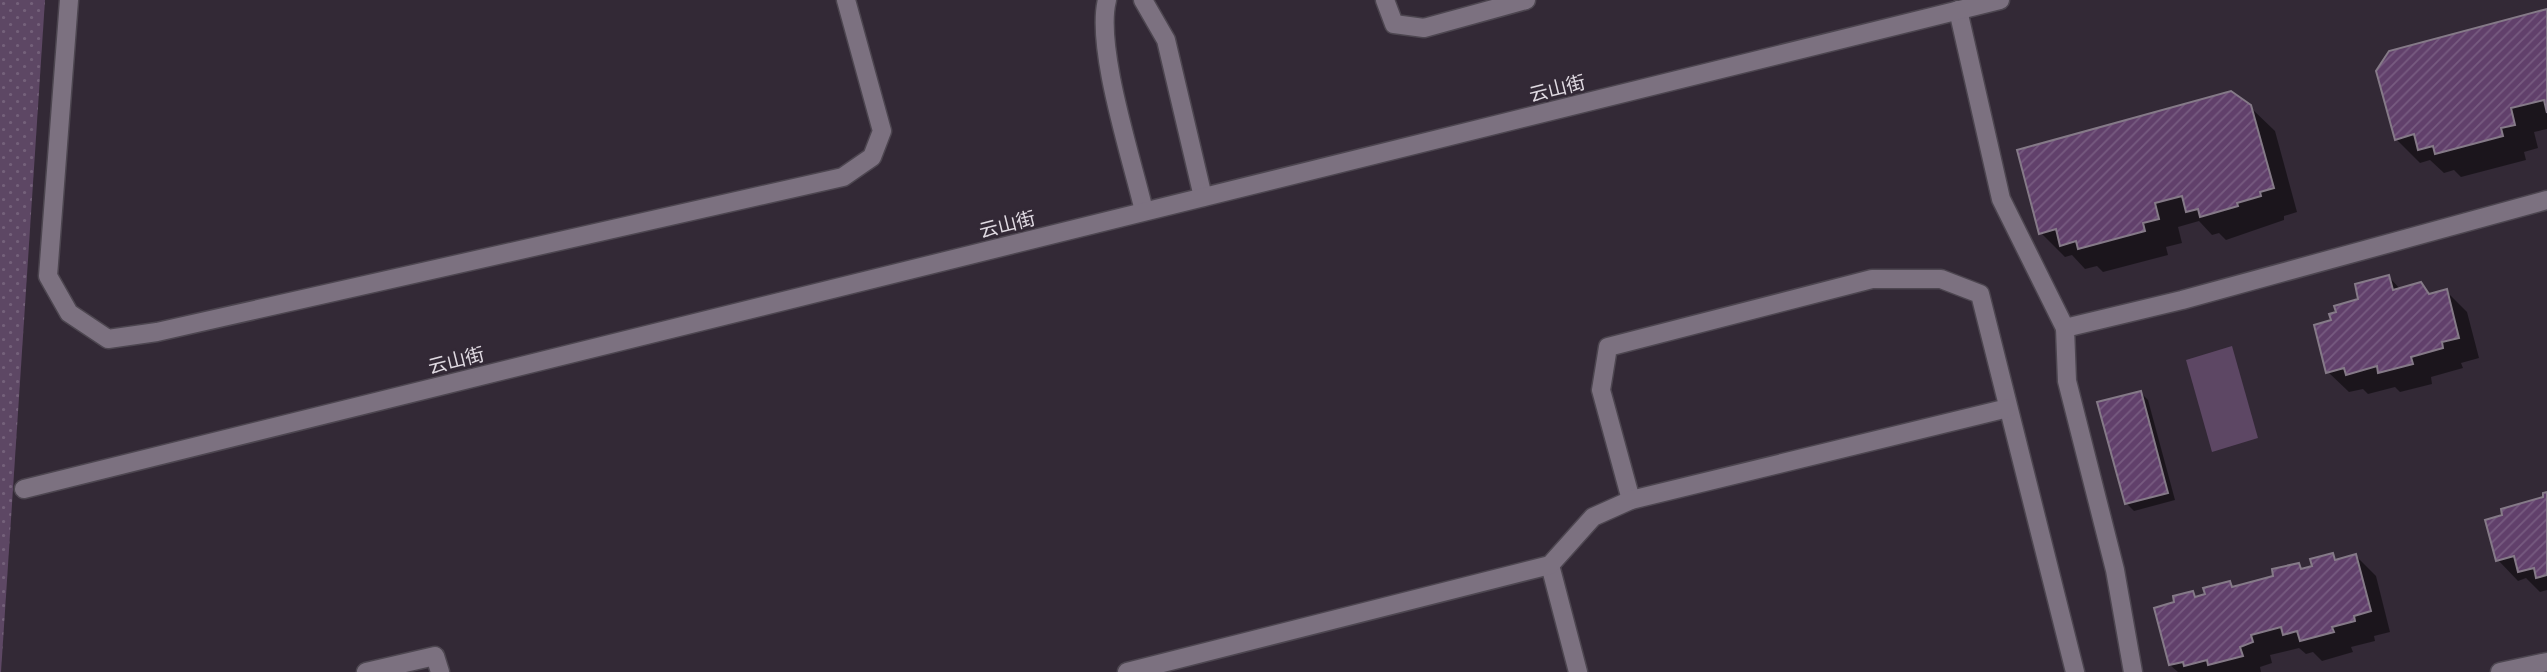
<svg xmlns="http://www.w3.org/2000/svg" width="2547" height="672" font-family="Quicksand,'Noto Sans SC',sans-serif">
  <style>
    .grass { fill: url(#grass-dots) }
    .park { fill: #5d4764 }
    .shadow { fill: #0007 }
    .building { fill: url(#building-hatch); stroke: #857a88; stroke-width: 2 }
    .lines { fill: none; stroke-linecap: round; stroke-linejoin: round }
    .service-casing { stroke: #4d4650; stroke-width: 21 }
    .minor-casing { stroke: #4d4650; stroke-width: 21 }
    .tertiary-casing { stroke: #4d4650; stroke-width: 21 }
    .service { stroke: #7c7180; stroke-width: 18 }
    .minor { stroke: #7c7180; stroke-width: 18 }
    .tertiary { stroke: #7c7180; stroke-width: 18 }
    .labels { text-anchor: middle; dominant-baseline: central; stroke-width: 5; stroke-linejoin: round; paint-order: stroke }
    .street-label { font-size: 19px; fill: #e0dae2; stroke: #332936 }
  </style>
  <defs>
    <pattern id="grass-dots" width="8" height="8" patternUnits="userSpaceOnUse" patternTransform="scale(1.75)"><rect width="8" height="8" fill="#5d4764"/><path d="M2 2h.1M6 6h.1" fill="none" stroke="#74617a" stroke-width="1.8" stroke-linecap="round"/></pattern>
    <pattern id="building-hatch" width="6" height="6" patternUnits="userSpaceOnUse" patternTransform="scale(1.75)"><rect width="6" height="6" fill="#61406b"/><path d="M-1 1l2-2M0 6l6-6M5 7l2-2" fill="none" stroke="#775b80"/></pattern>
  </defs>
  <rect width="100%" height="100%" fill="#332936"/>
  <polygon class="grass" points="0,0 45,0 1,672 0,672"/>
  <polygon class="park" points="2232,346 2258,438 2212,452 2186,360"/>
  <g class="shadow">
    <polygon points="2547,11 2547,129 2534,132 2538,148 2524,152 2526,160 2461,177 2454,170 2444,173 2430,160 2420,163 2396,139"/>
    <polygon points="2250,107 2275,131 2297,212 2284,216 2284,220 2226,240 2219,233 2212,235 2199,221 2178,227 2182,243 2166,247 2168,255 2103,272 2097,266 2085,269 2072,255 2065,257 2041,233"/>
    <polygon points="2389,277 2401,290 2421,284 2431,295 2446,291 2467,312 2479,358 2461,363 2463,368 2431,377 2432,384 2400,392 2395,387 2368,394 2363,389 2349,392 2328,372 2334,321"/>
    <polygon points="2141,393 2148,400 2175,500 2134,511 2126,503"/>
    <polygon points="2547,494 2547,590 2540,592 2526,578 2518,581 2498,560"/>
    <polygon points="2333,555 2338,561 2356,556 2376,576 2390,632 2374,636 2375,641 2351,647 2353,652 2322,661 2313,652 2306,654 2299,648 2270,655 2272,663 2260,667 2261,672 2178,672 2170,665 2176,603 2193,593 2198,598 2230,583 2235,588 2276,577 2299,565 2304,570 2314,567"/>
  </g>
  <g class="building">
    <polygon points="2547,9 2547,113 2544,100 2511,108 2515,125 2501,128 2503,136 2435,154 2433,146 2418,150 2414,134 2395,140 2376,71 2389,51"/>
    <polygon points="2231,91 2251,105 2274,188 2260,192 2261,196 2237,203 2238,206 2200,217 2198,209 2186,212 2182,196 2155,203 2159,219 2143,223 2145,231 2078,249 2076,241 2060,246 2056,229 2039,234 2017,150"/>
    <polygon points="2389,275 2393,290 2421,282 2429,294 2447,289 2459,338 2442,342 2443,348 2411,357 2413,364 2378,373 2377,366 2346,375 2344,368 2326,373 2314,325 2331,320 2329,314 2336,312 2334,306 2358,299 2355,284"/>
    <polygon points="2141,391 2168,493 2125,504 2097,402"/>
    <polygon points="2547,492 2547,575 2536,578 2534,568 2518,572 2514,556 2496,561 2485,520 2502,515 2501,509 2543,497 2543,493"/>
    <polygon points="2333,553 2335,560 2356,554 2371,611 2354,616 2355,621 2332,627 2334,632 2300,641 2297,631 2283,635 2281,627 2251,635 2253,642 2240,647 2243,656 2208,665 2207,660 2184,666 2183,662 2169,665 2154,608 2174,602 2173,596 2193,591 2195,597 2205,594 2203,588 2230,581 2232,587 2273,576 2272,569 2299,563 2301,569 2312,566 2310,559"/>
  </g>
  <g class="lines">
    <g class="service-casing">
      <g id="service">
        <polyline points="1958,10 2001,199 2065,328"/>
        <polyline points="2133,672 2115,570 2067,381 2065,328 2182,300 2547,200"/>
        <polyline points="2500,672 2547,662"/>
      </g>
    </g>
    <g class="minor-casing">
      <g id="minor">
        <polyline points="69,0 48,276 69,313 108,339 157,332 843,177 872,157 882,131 846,0"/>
        <path d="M1107,0c-12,48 25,159 37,211"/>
        <polyline points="1143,0 1166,40 1203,197"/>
        <polyline points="1385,0 1394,24 1424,28 1526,0"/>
        <polyline points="1631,500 1601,390 1608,347 1872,279 1941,279 1980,294 2075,672"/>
        <polyline points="1550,565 1578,672"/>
        <polyline points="366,672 435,656 440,672"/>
        <polyline points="1127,672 1550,565 1593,517 1631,500 2008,408"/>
      </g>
    </g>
    <g class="tertiary-casing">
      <polyline id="tertiary" points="24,489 2000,0"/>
    </g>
    <use href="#service" class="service"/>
    <use href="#minor" class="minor"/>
    <use href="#tertiary" class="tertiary"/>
  </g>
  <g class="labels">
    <g class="street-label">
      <text transform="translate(1557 88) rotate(-14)">云山街</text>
      <text transform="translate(1007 224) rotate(-14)">云山街</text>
      <text transform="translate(456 360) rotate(-14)">云山街</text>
    </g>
  </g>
</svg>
